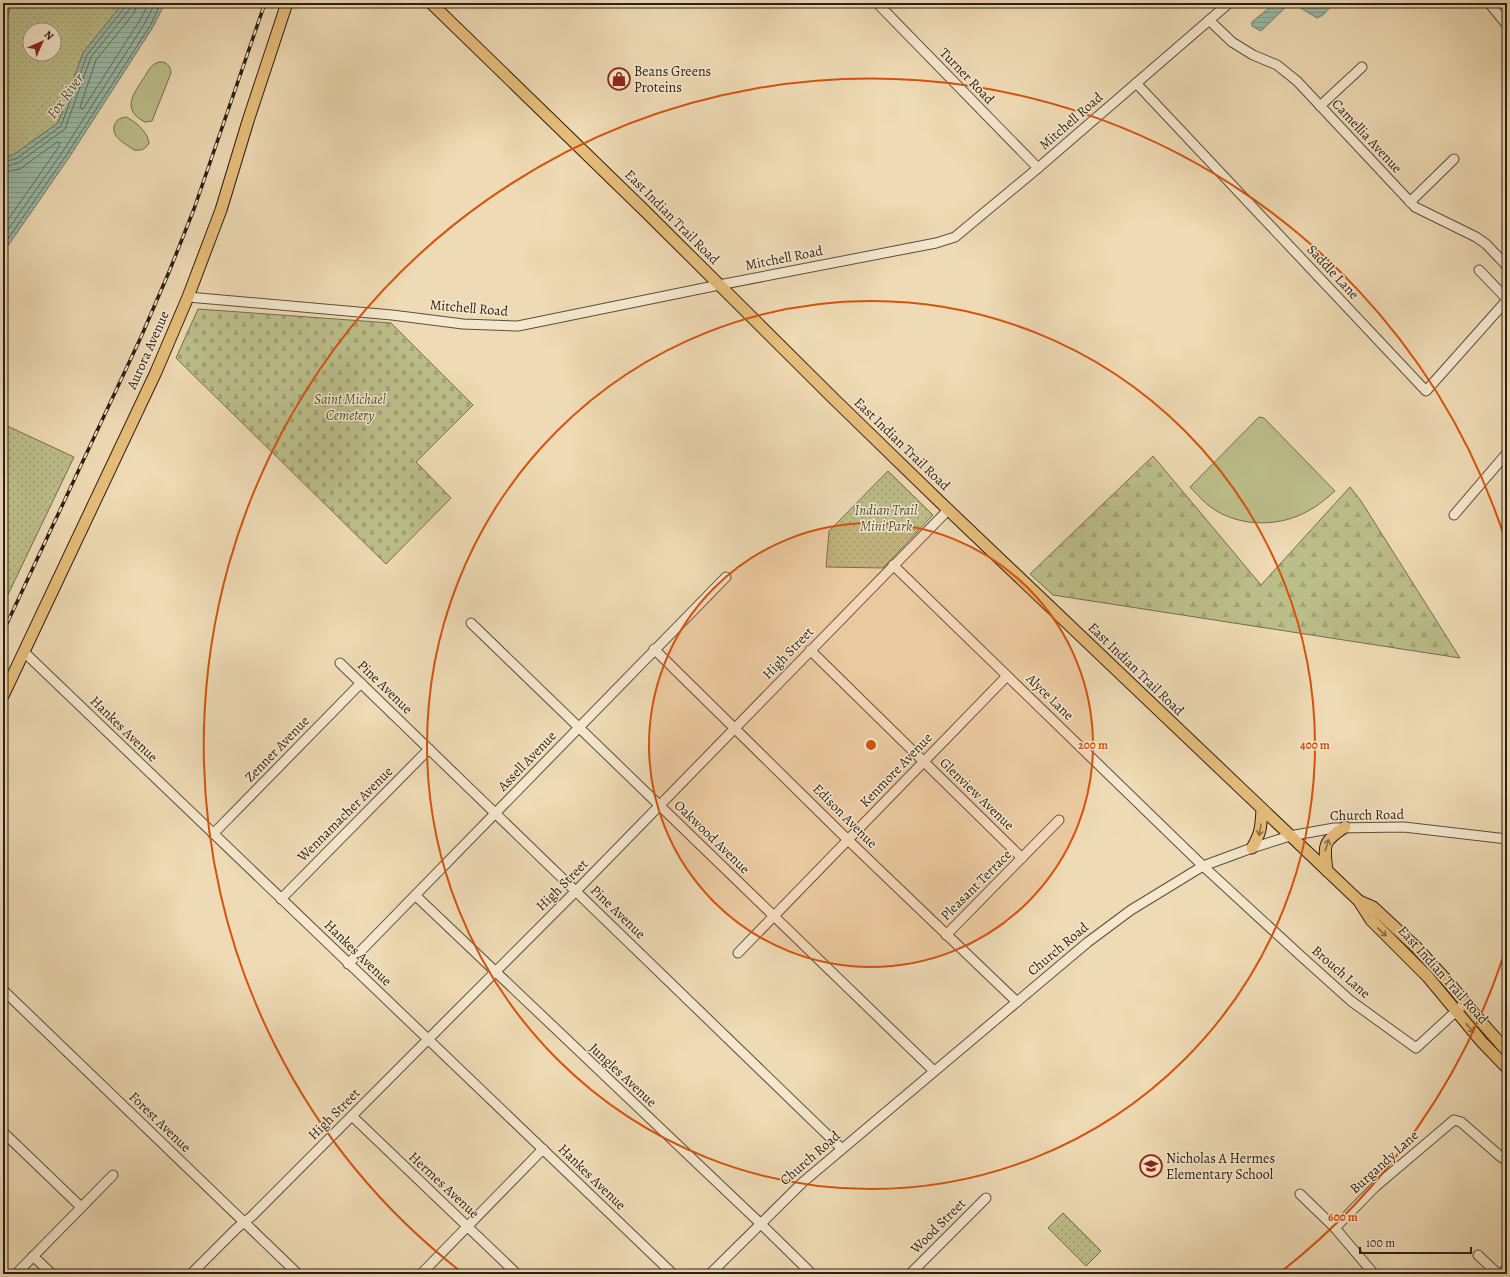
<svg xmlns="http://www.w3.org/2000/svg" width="1510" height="1277" font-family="Alegreya,serif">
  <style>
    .grass { fill: #bcbe8a; stroke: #746e4e }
    .forest { fill: url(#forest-firs); stroke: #746e4e }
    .cemetery { fill: url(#cemetery-stones); stroke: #746e4e }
    .park { fill: url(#park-dots); stroke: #746e4e; fill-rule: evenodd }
    .water { fill: url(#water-rules); stroke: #6e7d6d }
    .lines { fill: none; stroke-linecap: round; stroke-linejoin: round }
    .shore { stroke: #636d5e; stroke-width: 1 }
    .minor-casing { stroke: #5c4e3a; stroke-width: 11 }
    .major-casing { stroke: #2c1f12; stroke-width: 13 }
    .minor { stroke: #f4e7ce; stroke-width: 9 }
    .major { stroke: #e7bd7a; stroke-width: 11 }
    .rail-casing { stroke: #2c1f12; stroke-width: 3.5 }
    .rail { stroke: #f4e7ce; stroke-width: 2; stroke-dasharray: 6; stroke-linecap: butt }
    .oneway { stroke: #8a6e46 }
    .ring { fill: none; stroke: #d5530d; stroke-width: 2 }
    .labels { text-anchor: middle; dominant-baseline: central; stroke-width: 3; stroke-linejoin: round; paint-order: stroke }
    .poi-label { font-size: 14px; fill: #2c1f12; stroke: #f4e7ce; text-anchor: start }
    .street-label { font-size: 14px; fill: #2c1f12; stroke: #f4e7ce }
    .park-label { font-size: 14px; font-style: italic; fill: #574f36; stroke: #f4e7ce }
    .water-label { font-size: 15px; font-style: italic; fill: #4d4e3f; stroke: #f4e7ce }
    .centre { fill: #d5530d; stroke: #f4e7ce; stroke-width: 2 }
    .ring-label { font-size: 12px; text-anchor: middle; font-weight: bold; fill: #d5530d; stroke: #f4e7ce; stroke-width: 3; stroke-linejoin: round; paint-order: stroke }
  </style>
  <defs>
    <pattern id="forest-firs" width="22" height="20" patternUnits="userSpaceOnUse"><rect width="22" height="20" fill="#bcbe8a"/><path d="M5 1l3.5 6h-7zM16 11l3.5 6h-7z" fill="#a2a376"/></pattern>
    <pattern id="cemetery-stones" width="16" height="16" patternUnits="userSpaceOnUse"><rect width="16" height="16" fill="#bcbe8a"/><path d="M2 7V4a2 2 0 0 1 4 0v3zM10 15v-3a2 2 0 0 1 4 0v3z" fill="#a2a376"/></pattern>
    <pattern id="park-dots" width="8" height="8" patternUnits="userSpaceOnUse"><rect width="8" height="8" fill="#bcbe8a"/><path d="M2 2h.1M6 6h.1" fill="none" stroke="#a2a376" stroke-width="1.8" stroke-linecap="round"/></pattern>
    <pattern id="water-rules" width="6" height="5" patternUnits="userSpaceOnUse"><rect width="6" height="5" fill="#9abba9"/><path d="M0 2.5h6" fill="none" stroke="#85a090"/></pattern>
  </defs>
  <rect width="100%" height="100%" fill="#eedab4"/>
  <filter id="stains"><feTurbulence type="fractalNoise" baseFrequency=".005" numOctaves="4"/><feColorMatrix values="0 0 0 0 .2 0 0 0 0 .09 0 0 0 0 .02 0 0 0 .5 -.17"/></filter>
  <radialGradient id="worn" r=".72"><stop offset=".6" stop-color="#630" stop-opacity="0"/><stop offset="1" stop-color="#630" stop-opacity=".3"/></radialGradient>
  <g class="grass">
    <path d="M159,62c7,-1 12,4 12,11l-19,48 -7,1c-24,-12 -12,-28 -1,-44 4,-7 7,-14 15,-16z"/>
    <path d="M126,117c9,4 22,15 23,26 -3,6 -8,8 -15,7 -8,-6 -22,-12 -20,-23 1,-7 6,-9 12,-10z"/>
    <path d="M1259,417l5,1 71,73c-8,7 -17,15 -27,20 -28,16 -66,16 -93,-1 -10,-6 -17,-15 -25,-23z"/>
    <polygon points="1465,1013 1471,1017 1507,1058 1507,1061 1494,1048"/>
  </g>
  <polygon class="forest" points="1153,456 1261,585 1350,487 1361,501 1460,658 1053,595 1030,574"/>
  <polygon class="cemetery" points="198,309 391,323 473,405 416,462 451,498 386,564 176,358"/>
  <g class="park">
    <path d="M12,3h111l-40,50 -25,70 -45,32 -8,2 -2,-6v-122zM30,30h24v24h-24z"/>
    <polygon points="3,424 74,457 3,605"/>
    <polygon points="888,471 933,515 883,568 826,567 829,531"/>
    <polygon points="1063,1213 1101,1251 1086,1266 1048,1228"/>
  </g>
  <g class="water">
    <polygon points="3,3 12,3 3,29"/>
    <polygon points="123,3 165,3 153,27 70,156 3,253 3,151 5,157 13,155 58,123 83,53"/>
    <polygon points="1275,3 1334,3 1323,15 1317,18 1294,4 1289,4 1263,29 1261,31 1252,26 1252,22"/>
  </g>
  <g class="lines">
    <g class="shore">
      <polyline points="137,3 134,13 96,60 80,107 81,109 83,109 140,20 149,3"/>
      <polyline points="3,160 6,161 16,159 61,126 87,55 125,7 126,3"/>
      <polyline points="3,166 8,166 18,163 65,129 91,57 129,10 131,3"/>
      <polyline points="3,172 20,169 57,142 60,143 58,148 3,227"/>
      <polyline points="3,237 63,151 145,23 155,3"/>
      <polyline points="3,246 67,154 150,26 161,3"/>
    </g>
    <g class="minor-casing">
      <g id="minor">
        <polyline points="877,3 1038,168"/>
        <polyline points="1489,3 1507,25"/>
        <polyline points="1209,20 1232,42 1253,55 1277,65 1297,81 1415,207 1476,237 1486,244 1507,266"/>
        <polyline points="1136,83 1426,391 1507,300"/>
        <polyline points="1320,106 1362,67"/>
        <polyline points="1410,202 1454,159"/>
        <polyline points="1479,270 1507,299"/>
        <polyline points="188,297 392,315 463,324 518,326 719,285 936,243 955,237 1038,168 1229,3"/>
        <polyline points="1454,515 1507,453"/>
        <polyline points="893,565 1203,866 1302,957 1351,1001 1416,1048 1465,1003"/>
        <polyline points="471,623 934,1071"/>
        <polyline points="654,649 848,840 1017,1002"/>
        <polyline points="810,650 1022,858"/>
        <polyline points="24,652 673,1274"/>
        <polyline points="340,663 842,1149"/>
        <polyline points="213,834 361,683"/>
        <polyline points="416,896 761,1224 812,1274"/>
        <polyline points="281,899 429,749"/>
        <polyline points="946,935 1059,820"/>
        <polyline points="738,953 1007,676"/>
        <polyline points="348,964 726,577"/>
        <polyline points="3,990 298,1274"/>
        <polyline points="352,1116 517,1274"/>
        <polyline points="3,1132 81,1207"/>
        <polyline points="1300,1194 1335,1228 1374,1274"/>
        <polyline points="1335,1228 1375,1187 1454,1120 1461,1122 1501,1157 1507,1160"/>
        <polyline points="1478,1255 1498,1274"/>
        <polyline points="33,1256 52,1274"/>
        <polyline points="16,1274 113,1175"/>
        <polyline points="191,1274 237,1228 252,1216 576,891 948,510"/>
        <polyline points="421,1274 543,1149"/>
        <polyline points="710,1274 803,1182 1088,942 1131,910 1203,866 1252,848 1290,836 1334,828 1404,827 1507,839"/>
        <polyline points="910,1274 986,1198"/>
        <polyline points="1501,1274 1507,1268"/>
      </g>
    </g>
    <g class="major-casing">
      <g id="major">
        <polyline points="431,3 646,212 835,400 939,501 1359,901 1371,920 1428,977 1481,1041 1507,1068"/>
        <polyline points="3,696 156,372 188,297 221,210 248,121 287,3"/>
        <path d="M1252,848c9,-15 9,-21 10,-39"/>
        <path d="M1327,871c-3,-26 -5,-29 18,-44"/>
        <polyline points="1359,901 1373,907 1416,947 1450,984 1476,1016 1507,1051"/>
      </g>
    </g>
    <use href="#minor" class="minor"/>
    <use href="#major" class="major"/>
    <g class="rail-casing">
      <polyline id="rail" points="3,632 141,337 169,272 194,209 265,3"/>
    </g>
    <use href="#rail" class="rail"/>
  </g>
  <defs><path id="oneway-shaft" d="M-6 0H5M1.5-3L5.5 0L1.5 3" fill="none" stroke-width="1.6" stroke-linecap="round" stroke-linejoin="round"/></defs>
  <g class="oneway">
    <use href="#oneway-shaft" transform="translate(1260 830) rotate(100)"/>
    <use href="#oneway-shaft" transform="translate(1327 845) rotate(-73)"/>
    <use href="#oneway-shaft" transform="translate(1382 932) rotate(44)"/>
    <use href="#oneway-shaft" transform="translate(1470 1028) rotate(50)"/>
  </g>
  <circle cx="871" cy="745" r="222" fill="#d5530d" fill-opacity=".12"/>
  <g class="ring">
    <circle cx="871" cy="745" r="222"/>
    <circle cx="871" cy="745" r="444"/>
    <path d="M1505 951A667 667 0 0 1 1282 1271M460 1271A667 667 0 1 1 1505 539"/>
  </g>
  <defs>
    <g id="shop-ring" transform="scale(1.15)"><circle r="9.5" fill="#f4e7ce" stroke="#8f2418" stroke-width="1.5"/><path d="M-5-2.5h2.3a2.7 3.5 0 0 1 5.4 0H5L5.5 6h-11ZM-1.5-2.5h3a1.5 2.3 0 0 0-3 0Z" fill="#8f2418"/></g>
    <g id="school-ring" transform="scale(1.15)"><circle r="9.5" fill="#f4e7ce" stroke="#8f2418" stroke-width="1.5"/><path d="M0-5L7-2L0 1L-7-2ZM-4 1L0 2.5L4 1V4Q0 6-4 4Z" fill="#8f2418"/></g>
  </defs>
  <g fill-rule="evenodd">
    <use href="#shop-ring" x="619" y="79"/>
    <use href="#school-ring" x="1151" y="1166"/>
  </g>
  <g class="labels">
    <g class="poi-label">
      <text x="634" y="71">Beans Greens<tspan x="634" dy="16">Proteins</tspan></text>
      <text x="1166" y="1158">Nicholas A Hermes<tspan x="1166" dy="16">Elementary School</tspan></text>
    </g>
    <g class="street-label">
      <text transform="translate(967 76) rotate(46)">Turner Road</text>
      <text transform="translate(1071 121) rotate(-41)">Mitchell Road</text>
      <text transform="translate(1367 136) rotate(47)">Camellia Avenue</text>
      <text transform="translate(672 217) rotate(45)">East Indian Trail Road</text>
      <text transform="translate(784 258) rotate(-11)">Mitchell Road</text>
      <text transform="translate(1333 272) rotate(47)">Saddle Lane</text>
      <text transform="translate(469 308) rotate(5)">Mitchell Road</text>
      <text transform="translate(148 350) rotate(-66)">Aurora Avenue</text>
      <text transform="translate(902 444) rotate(44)">East Indian Trail Road</text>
      <text transform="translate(788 653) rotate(-46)">High Street</text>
      <text transform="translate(1136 669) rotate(44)">East Indian Trail Road</text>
      <text transform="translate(385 687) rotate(44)">Pine Avenue</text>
      <text transform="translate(1050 697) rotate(44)">Alyce Lane</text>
      <text transform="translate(124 729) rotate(44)">Hankes Avenue</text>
      <text transform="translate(277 749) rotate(-46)">Zenner Avenue</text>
      <text transform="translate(527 761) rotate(-46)">Assell Avenue</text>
      <text transform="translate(896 770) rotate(-46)">Kenmore Avenue</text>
      <text transform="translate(977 794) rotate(44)">Glenview Avenue</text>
      <text transform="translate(345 814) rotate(-45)">Wennamacher Avenue</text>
      <text transform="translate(1367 815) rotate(-1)">Church Road</text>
      <text transform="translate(845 816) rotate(45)">Edison Avenue</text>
      <text transform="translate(712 837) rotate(44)">Oakwood Avenue</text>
      <text transform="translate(562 885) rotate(-45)">High Street</text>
      <text transform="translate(976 885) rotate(-45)">Pleasant Terrace</text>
      <text transform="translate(618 912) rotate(44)">Pine Avenue</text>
      <text transform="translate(1058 949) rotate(-40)">Church Road</text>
      <text transform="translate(358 953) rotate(44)">Hankes Avenue</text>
      <text transform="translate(1341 972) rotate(41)">Brouch Lane</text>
      <text transform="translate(1443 975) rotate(48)">East Indian Trail Road</text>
      <text transform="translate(623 1075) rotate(43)">Jungles Avenue</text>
      <text transform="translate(334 1114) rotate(-45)">High Street</text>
      <text transform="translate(160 1122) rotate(44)">Forest Avenue</text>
      <text transform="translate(810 1158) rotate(-41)">Church Road</text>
      <text transform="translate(1384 1162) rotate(-42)">Burgandy Lane</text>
      <text transform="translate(592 1177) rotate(44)">Hankes Avenue</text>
      <text transform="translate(444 1185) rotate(43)">Hermes Avenue</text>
      <text transform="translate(938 1226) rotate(-45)">Wood Street</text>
    </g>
    <g class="park-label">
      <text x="350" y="399">Saint Michael<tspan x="350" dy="16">Cemetery</tspan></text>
      <text x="886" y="510">Indian Trail<tspan x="886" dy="16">Mini Park</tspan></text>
    </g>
    <g class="water-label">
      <text transform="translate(65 96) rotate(-54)">Fox River</text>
    </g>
  </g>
  <circle cx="871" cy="745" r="6" class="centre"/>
  <g class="ring-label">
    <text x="1093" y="749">200 m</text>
    <text x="1315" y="749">400 m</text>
    <text x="1343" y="1221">600 m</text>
  </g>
  <rect width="1510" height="1277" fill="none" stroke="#eedab4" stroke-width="16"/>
  <rect x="4" y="4" width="1502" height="1269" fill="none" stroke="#2c1f12" stroke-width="2"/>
  <rect x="8" y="8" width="1494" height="1261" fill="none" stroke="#2c1f12"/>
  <g transform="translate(42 42) rotate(45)"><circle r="19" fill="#f4e7ce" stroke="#a49783"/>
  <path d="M0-3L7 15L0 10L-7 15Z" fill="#8f2418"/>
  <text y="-6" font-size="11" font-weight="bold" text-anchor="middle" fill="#2c1f12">N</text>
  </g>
  <path d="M1360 1247v6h111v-6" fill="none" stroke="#2c1f12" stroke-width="2"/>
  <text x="1366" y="1247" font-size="12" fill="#2c1f12" stroke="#f4e7ce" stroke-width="3" paint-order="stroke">100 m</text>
  <rect width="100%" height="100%" filter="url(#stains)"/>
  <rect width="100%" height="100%" fill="url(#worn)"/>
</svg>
